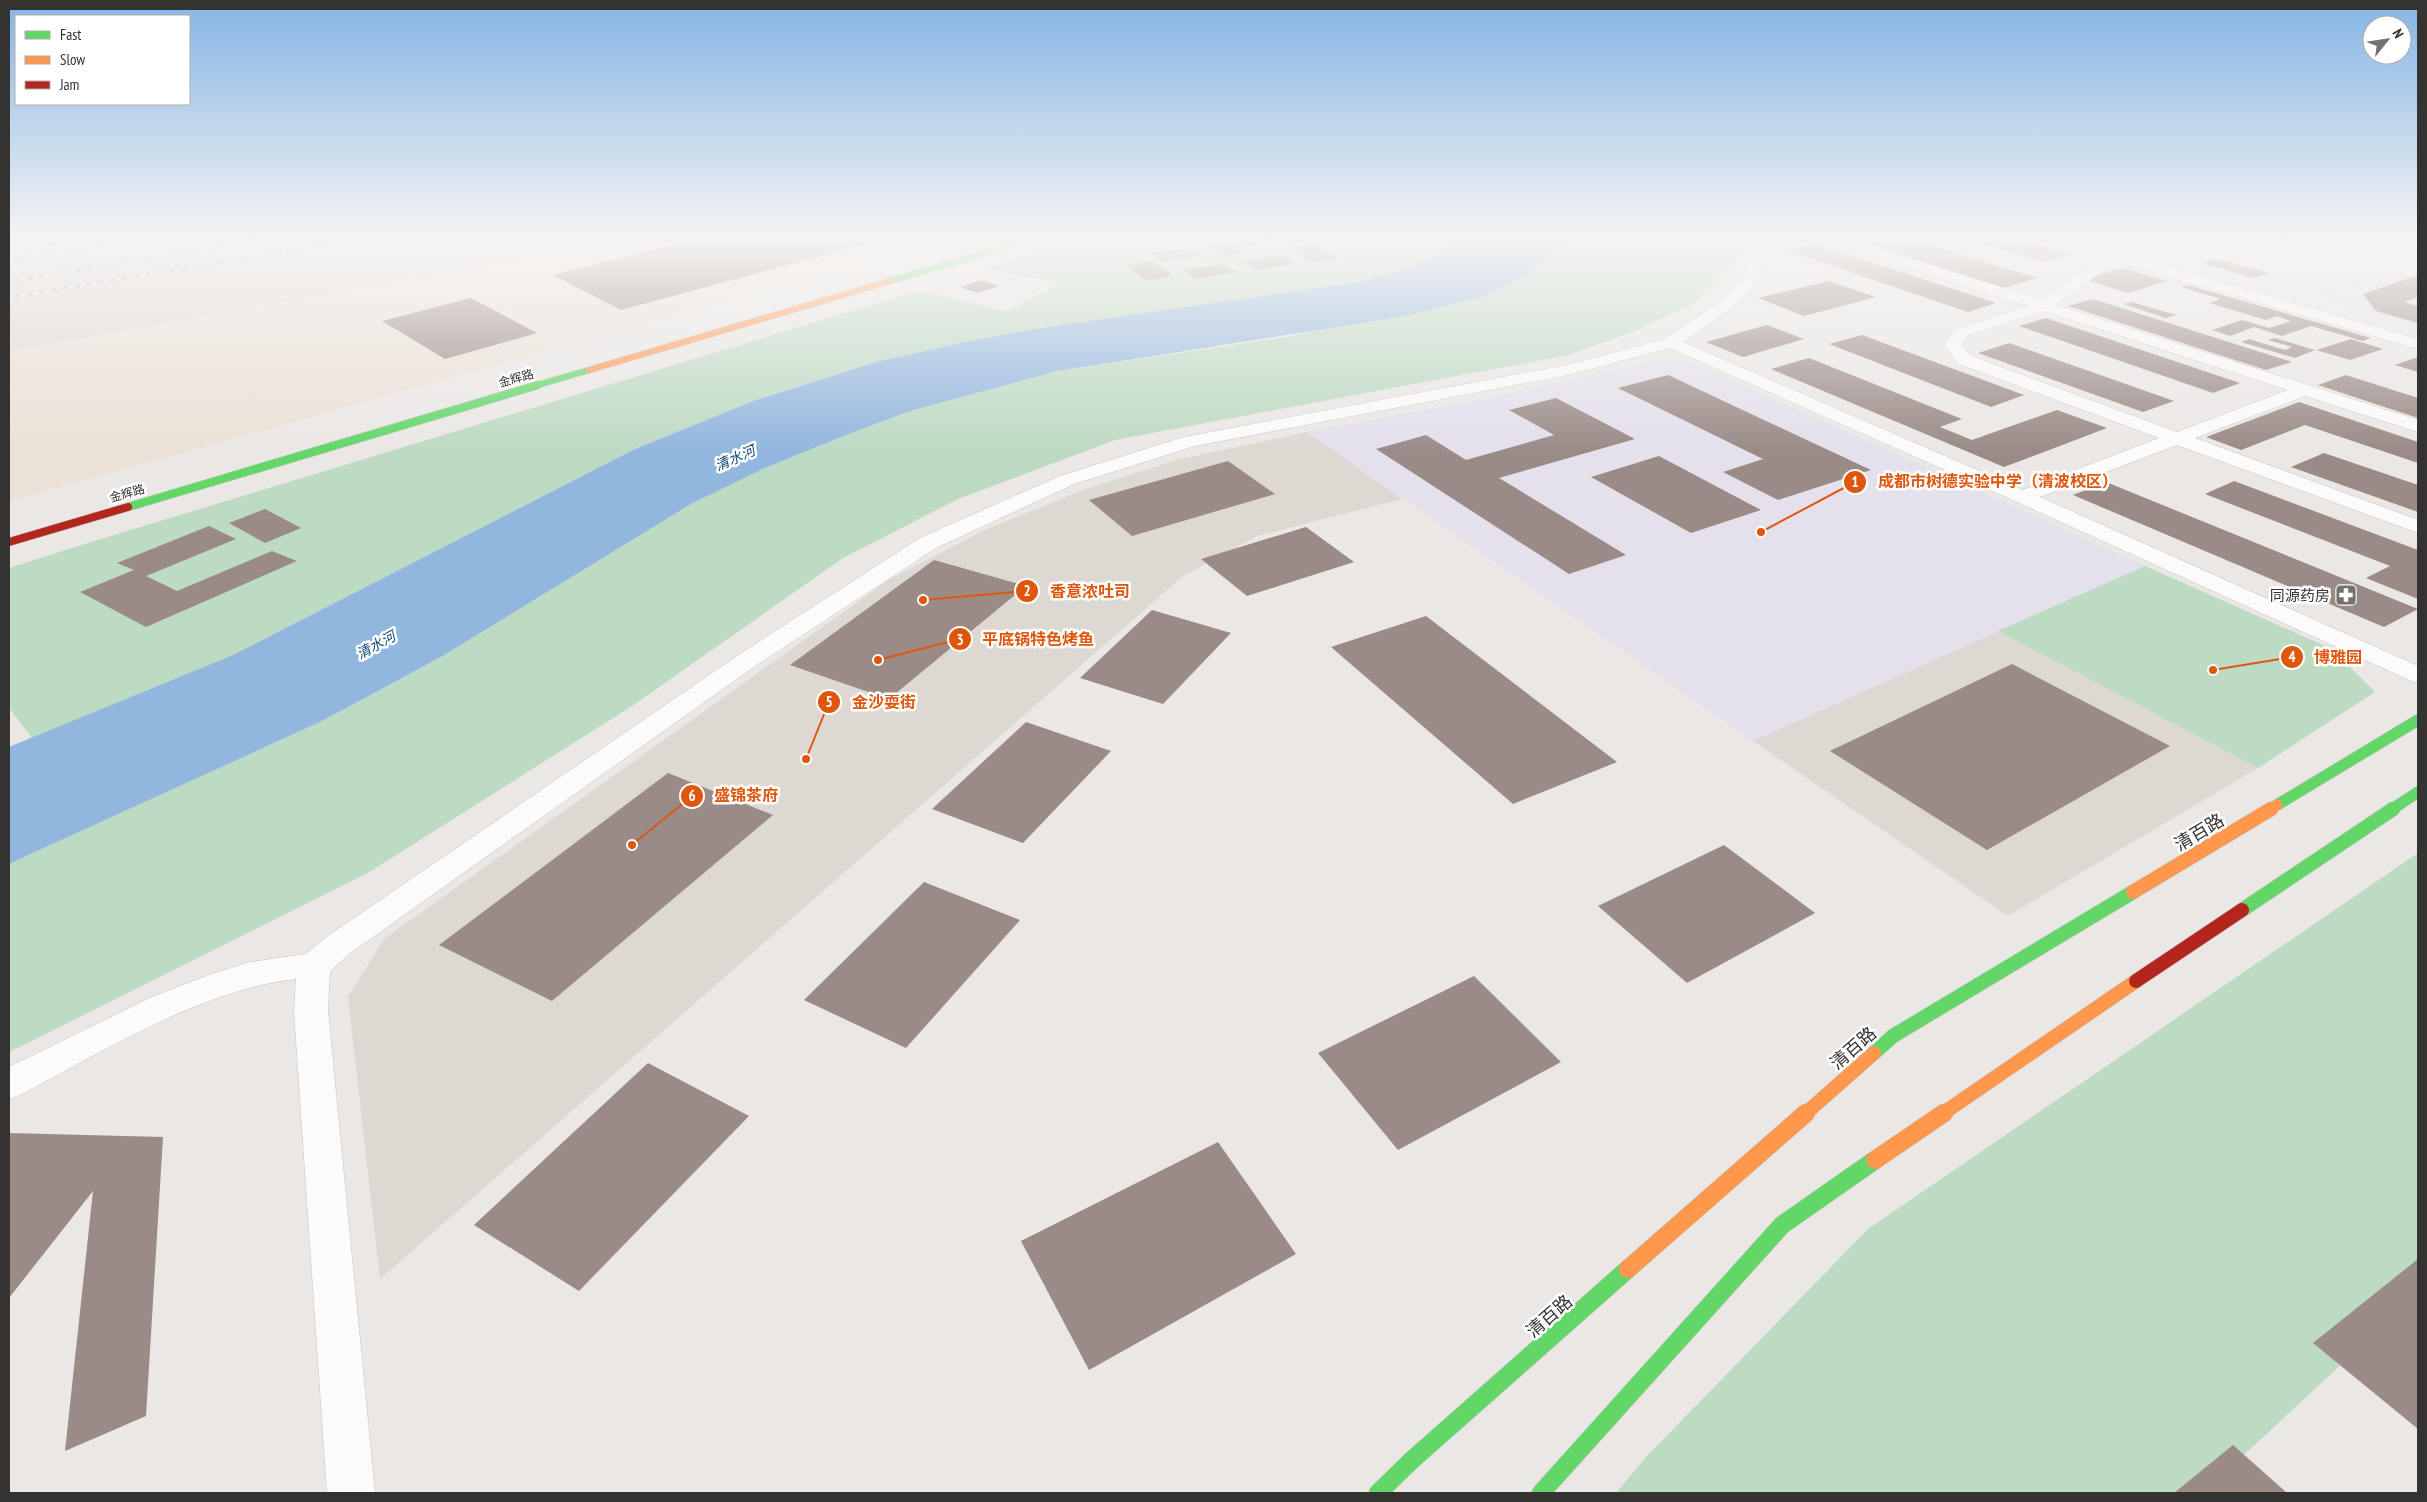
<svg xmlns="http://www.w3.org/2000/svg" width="2427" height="1502" font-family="'PT Sans Narrow','Noto Sans SC',sans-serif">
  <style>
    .built { fill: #ded8d2 }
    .industrial { fill: #ebe1d6 }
    .education { fill: #e4e0ec }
    .green { fill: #bddac3 }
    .water { fill: #92b7df }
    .building { fill: #9a8b86 }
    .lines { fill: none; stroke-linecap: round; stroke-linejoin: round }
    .street-casing { stroke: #c7c5c3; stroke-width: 1 }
    .fast-far4-casing { stroke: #c7c5c3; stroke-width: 7 }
    .fast-far3-casing { stroke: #c7c5c3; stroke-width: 9 }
    .fast-far2-casing { stroke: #c7c5c3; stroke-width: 12 }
    .fast-far1-casing { stroke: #c7c5c3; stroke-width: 15 }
    .fast-casing { stroke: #c7c5c3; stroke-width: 19 }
    .slow-far3-casing { stroke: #c7c5c3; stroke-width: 7 }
    .slow-far2-casing { stroke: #c7c5c3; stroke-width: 12 }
    .slow-far1-casing { stroke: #c7c5c3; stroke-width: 15 }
    .slow-casing { stroke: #c7c5c3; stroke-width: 19 }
    .jam-far1-casing { stroke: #c7c5c3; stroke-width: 9 }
    .jam-casing { stroke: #c7c5c3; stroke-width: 15 }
    .street { fill: #fcfbfb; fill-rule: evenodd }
    .fast-far4 { stroke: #63d668; stroke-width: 6 }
    .fast-far3 { stroke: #63d668; stroke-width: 8 }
    .fast-far2 { stroke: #63d668; stroke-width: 11 }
    .fast-far1 { stroke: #63d668; stroke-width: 14 }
    .fast { stroke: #63d668; stroke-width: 18 }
    .slow-far3 { stroke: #ff974d; stroke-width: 6 }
    .slow-far2 { stroke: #ff974d; stroke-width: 11 }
    .slow-far1 { stroke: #ff974d; stroke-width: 14 }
    .slow { stroke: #ff974d; stroke-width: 18 }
    .jam-far1 { stroke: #b3261e; stroke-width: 8 }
    .jam { stroke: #b3261e; stroke-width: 14 }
    .rail-casing { stroke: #bdbcbb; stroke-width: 3 }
    .rail { stroke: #fff; stroke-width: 2; stroke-dasharray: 6; stroke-linecap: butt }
    .labels { text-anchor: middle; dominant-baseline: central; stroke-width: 5; stroke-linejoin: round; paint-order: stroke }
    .far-street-label { font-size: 12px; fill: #343332; stroke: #fff }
    .far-water-label { font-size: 14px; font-style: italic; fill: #0d487c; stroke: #fff }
    .poi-label { font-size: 15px; fill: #343332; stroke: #fff; text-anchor: end }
    .near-street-label { font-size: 18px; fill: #343332; stroke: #fff }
    .leader { fill: none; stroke: #df570e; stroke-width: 2 }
    .callout-dot { fill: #df570e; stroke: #fff; stroke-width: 2 }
    .mark-label { font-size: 15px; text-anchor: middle; font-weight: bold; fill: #fff }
    .callout-label { font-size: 16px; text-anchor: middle; font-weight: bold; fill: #df570e; stroke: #fff; stroke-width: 5; stroke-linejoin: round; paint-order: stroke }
  </style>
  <rect width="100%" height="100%" fill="#eae7e5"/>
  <g class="built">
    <polygon points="9,240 632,240 9,351"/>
    <polygon points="1307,432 1402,499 1257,536 1183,576 380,1279 348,997 384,939 890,579 985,530 1083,490 1177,460"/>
    <polygon points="1998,631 2258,768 2008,916 1753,741"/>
  </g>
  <polygon class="industrial" points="632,240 938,240 570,345 9,501 9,351"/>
  <g class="education">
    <polygon points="2418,264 2418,329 2412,327 2417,325 2313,296"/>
    <polygon points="1656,361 1692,362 2145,566 1753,741 1307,432 1486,398"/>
  </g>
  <g class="green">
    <path d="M1080,240h378c-28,22 -60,31 -94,41l-330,48 -70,13 -88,20 -123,39 -118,48 -402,206 -201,83 -23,-30v-140l82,-26 827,-251 90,20 53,-28 -78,-14z"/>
    <polygon points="1570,240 1746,240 1739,257 1694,303 1635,331 1569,355 1115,440 958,499 843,558 632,706 371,871 9,1052 9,864 322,721 441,657 691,504 765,468 846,435 910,411 1058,371 1293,336 1539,269"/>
    <polygon points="2145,566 2332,649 2375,692 2258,768 1998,631"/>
    <polygon points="2418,853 2418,1293 2203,1493 1616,1493 1646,1457 1868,1229"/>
  </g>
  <path class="water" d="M1458,240h112l-31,29 -57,28 -75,19 -349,55 -148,40 -64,24 -81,33 -74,36 -250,153 -119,64 -313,143v-117l224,-92 402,-206 118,-48 123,-39 88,-20 70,-13 330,-48c34,-10 66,-19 94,-41z"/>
  <g class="building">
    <polygon points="48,240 76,240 77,241 48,246"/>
    <polygon points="692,240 876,240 877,241 621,310 553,275"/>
    <polygon points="1233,240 1266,240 1271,243 1239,248 1247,253 1223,256 1205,244"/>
    <polygon points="1856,240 1914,240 2037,278 2003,288"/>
    <polygon points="2023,240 2072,255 2043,262 1972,241"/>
    <polygon points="1315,244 1338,259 1312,262 1290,248"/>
    <polygon points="1815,244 1996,303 1968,312 1786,250"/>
    <polygon points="1189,248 1200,256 1161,262 1150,253"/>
    <polygon points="1282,255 1295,264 1256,270 1243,261"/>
    <polygon points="2217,259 2269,273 2253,278 2201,263"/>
    <polygon points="1154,261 1173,276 1145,281 1126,265"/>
    <polygon points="1224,264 1236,272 1196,279 1184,270"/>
    <polygon points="2122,268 2167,281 2128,293 2083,279"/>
    <polygon points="2418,275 2418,297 2404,302 2418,306 2418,323 2376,311 2363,294"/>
    <polygon points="981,280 999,286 978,293 960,287"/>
    <polygon points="1829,281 1876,297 1804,316 1758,298"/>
    <polygon points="2188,285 2371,338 2363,341 2311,326 2282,336 2254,327 2230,336 2212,330 2242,320 2269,328 2291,321 2277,316 2266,320 2209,303 2221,299 2181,287"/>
    <polygon points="471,298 537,333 445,359 382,321"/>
    <polygon points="2093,299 2292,362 2266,370 2068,306"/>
    <polygon points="2132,302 2176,315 2166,318 2123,304"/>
    <polygon points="2046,318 2240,383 2213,393 2019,326"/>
    <polygon points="1767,325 1804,339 1743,357 1706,342"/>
    <polygon points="1862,335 2024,395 1991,407 1829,344"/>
    <polygon points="2275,338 2315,350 2295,358 2241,342 2249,339 2285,350 2292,347 2268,340"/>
    <polygon points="2351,339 2383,349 2350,360 2316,350"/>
    <polygon points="2009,343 2174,401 2143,412 1978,353"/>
    <polygon points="2418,357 2418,372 2395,365"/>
    <polygon points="1809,358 1962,419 1940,427 1972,440 2057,410 2107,428 2004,467 1771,369"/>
    <polygon points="1668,375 1871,470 1778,500 1723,472 1763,459 1618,388"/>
    <polygon points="2346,375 2418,398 2418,418 2318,385"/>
    <polygon points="1556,398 1635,439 1499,478 1626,555 1569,574 1376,449 1426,435 1466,460 1554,435 1509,410"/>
    <polygon points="2299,402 2418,442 2418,463 2305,425 2241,450 2206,437"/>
    <polygon points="2324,453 2418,485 2418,512 2291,467"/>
    <polygon points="1659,456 1761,510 1691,533 1591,477"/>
    <polygon points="1228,461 1275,494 1132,536 1089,500"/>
    <polygon points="2234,481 2418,550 2418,599 2366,578 2390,566 2205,494"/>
    <polygon points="2106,482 2418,609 2384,627 2073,495"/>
    <polygon points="265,509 301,528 265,543 229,523"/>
    <polygon points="209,526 236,539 146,576 177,591 272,551 297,561 146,627 80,592 134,570 117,563"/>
    <polygon points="1306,527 1354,562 1247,596 1201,559"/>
    <polygon points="934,560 1026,586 889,699 790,665"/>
    <polygon points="1152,610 1231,633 1163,704 1080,678"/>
    <polygon points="1426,616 1617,762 1513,804 1331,647"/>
    <polygon points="2012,664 2170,746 1987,850 1830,751"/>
    <polygon points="1026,722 1111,751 1023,843 932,809"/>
    <polygon points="668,773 773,815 552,1001 439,945"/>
    <polygon points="1724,845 1815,913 1687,983 1598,906"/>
    <polygon points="924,882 1020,920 906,1048 804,1000"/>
    <polygon points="1474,976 1561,1062 1398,1150 1318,1053"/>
    <polygon points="648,1063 749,1116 579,1291 474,1225"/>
    <polygon points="9,1133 163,1137 146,1416 65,1451 93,1191 9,1298"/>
    <polygon points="1218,1142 1296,1254 1089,1370 1021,1241"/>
    <polygon points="2418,1259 2418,1429 2313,1343"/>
    <polygon points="2233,1445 2287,1493 2174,1493"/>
  </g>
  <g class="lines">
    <g class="street-casing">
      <path id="street" d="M1760,240h14l-18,43 -26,26 -47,33 340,148 136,-52 -200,-74 -15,-19 12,-16 72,-23 -196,-63 -2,-3h22l190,60 61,-43 -49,-14 -2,-3h23l343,99v10l-302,-88 -60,44 362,115v12l-113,-36 -110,42 223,82v13l-241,-88 -137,52 378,169v17l-9,-3 -394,-179 -345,-153 -102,27 -373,71 -121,38 -138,64 -178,116 -409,290 -19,17 -2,40 47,482h-48l-33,-482 2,-32c-92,10 -193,72 -274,115l-13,5v-32l145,-71 55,-21 41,-13 56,-8 19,-16 415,-284 180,-116 140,-62 124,-39 383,-72 98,-26 53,-36 26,-25zM2044,311l244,79 -111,42 -206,-76 -10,-11 7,-10z"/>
    </g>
    <g class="fast-far4-casing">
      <g id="fast-far4">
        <polyline points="890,281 1030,240"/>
        <polyline points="534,386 589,370"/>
      </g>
    </g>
    <g class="fast-far3-casing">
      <polyline id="fast-far3" points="128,507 538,385"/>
    </g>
    <g class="fast-far2-casing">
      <g id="fast-far2">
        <polyline points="2277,805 2418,720"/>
        <polyline points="2391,810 2418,792"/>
      </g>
    </g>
    <g class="fast-far1-casing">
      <g id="fast-far1">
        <polyline points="2242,910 2393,809"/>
        <polyline points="1874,1053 1893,1036 2133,892"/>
      </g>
    </g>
    <g class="fast-casing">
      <g id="fast">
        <polyline points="1378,1493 1412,1460 1628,1269"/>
        <polyline points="1541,1493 1782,1225 1875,1160"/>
      </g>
    </g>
    <g class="slow-far3-casing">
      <polyline id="slow-far3" points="589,370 890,281"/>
    </g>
    <g class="slow-far2-casing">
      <polyline id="slow-far2" points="2269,810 2277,805"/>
    </g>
    <g class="slow-far1-casing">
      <g id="slow-far1">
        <polyline points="2133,892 2271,809"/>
        <polyline points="1805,1114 1874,1053"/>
        <polyline points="1942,1114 2136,981"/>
      </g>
    </g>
    <g class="slow-casing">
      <g id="slow">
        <polyline points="1875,1160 1944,1113"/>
        <polyline points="1628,1269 1806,1113"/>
      </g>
    </g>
    <g class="jam-far1-casing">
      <polyline id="jam-far1" points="9,542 128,507"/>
    </g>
    <g class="jam-casing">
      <polyline id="jam" points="2136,981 2242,910"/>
    </g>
    <use href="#street" class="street"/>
    <use href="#fast-far4" class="fast-far4"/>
    <use href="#fast-far3" class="fast-far3"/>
    <use href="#fast-far2" class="fast-far2"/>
    <use href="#fast-far1" class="fast-far1"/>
    <use href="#fast" class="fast"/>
    <use href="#slow-far3" class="slow-far3"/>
    <use href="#slow-far2" class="slow-far2"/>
    <use href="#slow-far1" class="slow-far1"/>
    <use href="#slow" class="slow"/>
    <use href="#jam-far1" class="jam-far1"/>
    <use href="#jam" class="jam"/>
    <g class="rail-casing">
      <g id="rail">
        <polyline points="9,260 139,240"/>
        <polyline points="9,281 258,242"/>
        <polyline points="9,297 359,240"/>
      </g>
    </g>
    <use href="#rail" class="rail"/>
  </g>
  <linearGradient id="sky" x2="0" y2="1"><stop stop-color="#85b5e4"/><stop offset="0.53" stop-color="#f6f4f3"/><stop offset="1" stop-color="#f6f4f3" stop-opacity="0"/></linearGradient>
  <rect width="2427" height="451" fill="url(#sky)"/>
  <defs>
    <g id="pharmacy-square" transform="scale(1.125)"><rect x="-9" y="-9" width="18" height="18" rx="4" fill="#747271" stroke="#fff"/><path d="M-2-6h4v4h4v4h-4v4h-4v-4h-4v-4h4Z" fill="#fff"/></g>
  </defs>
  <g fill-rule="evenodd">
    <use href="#pharmacy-square" x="2346" y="595"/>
  </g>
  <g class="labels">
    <g class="far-street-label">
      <text transform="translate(516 378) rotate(-16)">金辉路</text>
      <text transform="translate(127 493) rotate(-16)">金辉路</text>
    </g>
    <g class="far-water-label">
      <text transform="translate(735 458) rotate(-24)">清水河</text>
      <text transform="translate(376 645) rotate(-29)">清水河</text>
    </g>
    <g class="poi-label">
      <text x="2330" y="595">同源药房</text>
    </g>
    <g class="near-street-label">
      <text transform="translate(2199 832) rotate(-31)">清百路</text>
      <text transform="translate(1853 1048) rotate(-41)">清百路</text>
      <text transform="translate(1549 1316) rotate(-41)">清百路</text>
    </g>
  </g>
  <path class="leader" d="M1761 532L1855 482M923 600L1027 591M878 660L960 639M2213 670L2292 657M806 759L829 702M632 845L692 796"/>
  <g class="callout-dot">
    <circle cx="1761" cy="532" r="5"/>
    <circle cx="923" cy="600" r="5"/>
    <circle cx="878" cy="660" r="5"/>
    <circle cx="2213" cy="670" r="5"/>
    <circle cx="806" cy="759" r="5"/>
    <circle cx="632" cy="845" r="5"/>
    <circle cx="1855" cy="482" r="12"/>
    <circle cx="1027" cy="591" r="12"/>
    <circle cx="960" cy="639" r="12"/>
    <circle cx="2292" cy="657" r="12"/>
    <circle cx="829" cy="702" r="12"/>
    <circle cx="692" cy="796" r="12"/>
  </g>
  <g class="mark-label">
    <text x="1855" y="487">1</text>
    <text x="1027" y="596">2</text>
    <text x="960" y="645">3</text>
    <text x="2292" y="662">4</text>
    <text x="829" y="707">5</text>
    <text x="692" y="801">6</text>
  </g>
  <g class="callout-label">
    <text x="1998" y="487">成都市树德实验中学（清波校区）</text>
    <text x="1090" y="597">香意浓吐司</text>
    <text x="1038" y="645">平底锅特色烤鱼</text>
    <text x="2338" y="663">博雅园</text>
    <text x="884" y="708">金沙耍街</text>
    <text x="746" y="801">盛锦茶府</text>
  </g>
  <rect width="2427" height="1502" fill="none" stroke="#343332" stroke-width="20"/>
  <rect x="15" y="15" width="175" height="90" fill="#ffffff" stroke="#aeadad"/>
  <rect x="25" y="31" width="25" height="8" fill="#63d668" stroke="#aeadad"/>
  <text x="60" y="40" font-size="15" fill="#343332">Fast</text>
  <rect x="25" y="56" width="25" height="8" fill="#ff974d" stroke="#aeadad"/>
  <text x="60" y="65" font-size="15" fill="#343332">Slow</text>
  <rect x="25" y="81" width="25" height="8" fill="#b3261e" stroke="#aeadad"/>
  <text x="60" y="90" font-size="15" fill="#343332">Jam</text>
  <g transform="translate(2387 40) rotate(60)"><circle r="24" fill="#ffffff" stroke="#aeadad"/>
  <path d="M0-4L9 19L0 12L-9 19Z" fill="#747271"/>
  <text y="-8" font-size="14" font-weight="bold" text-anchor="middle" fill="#343332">N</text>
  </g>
</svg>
